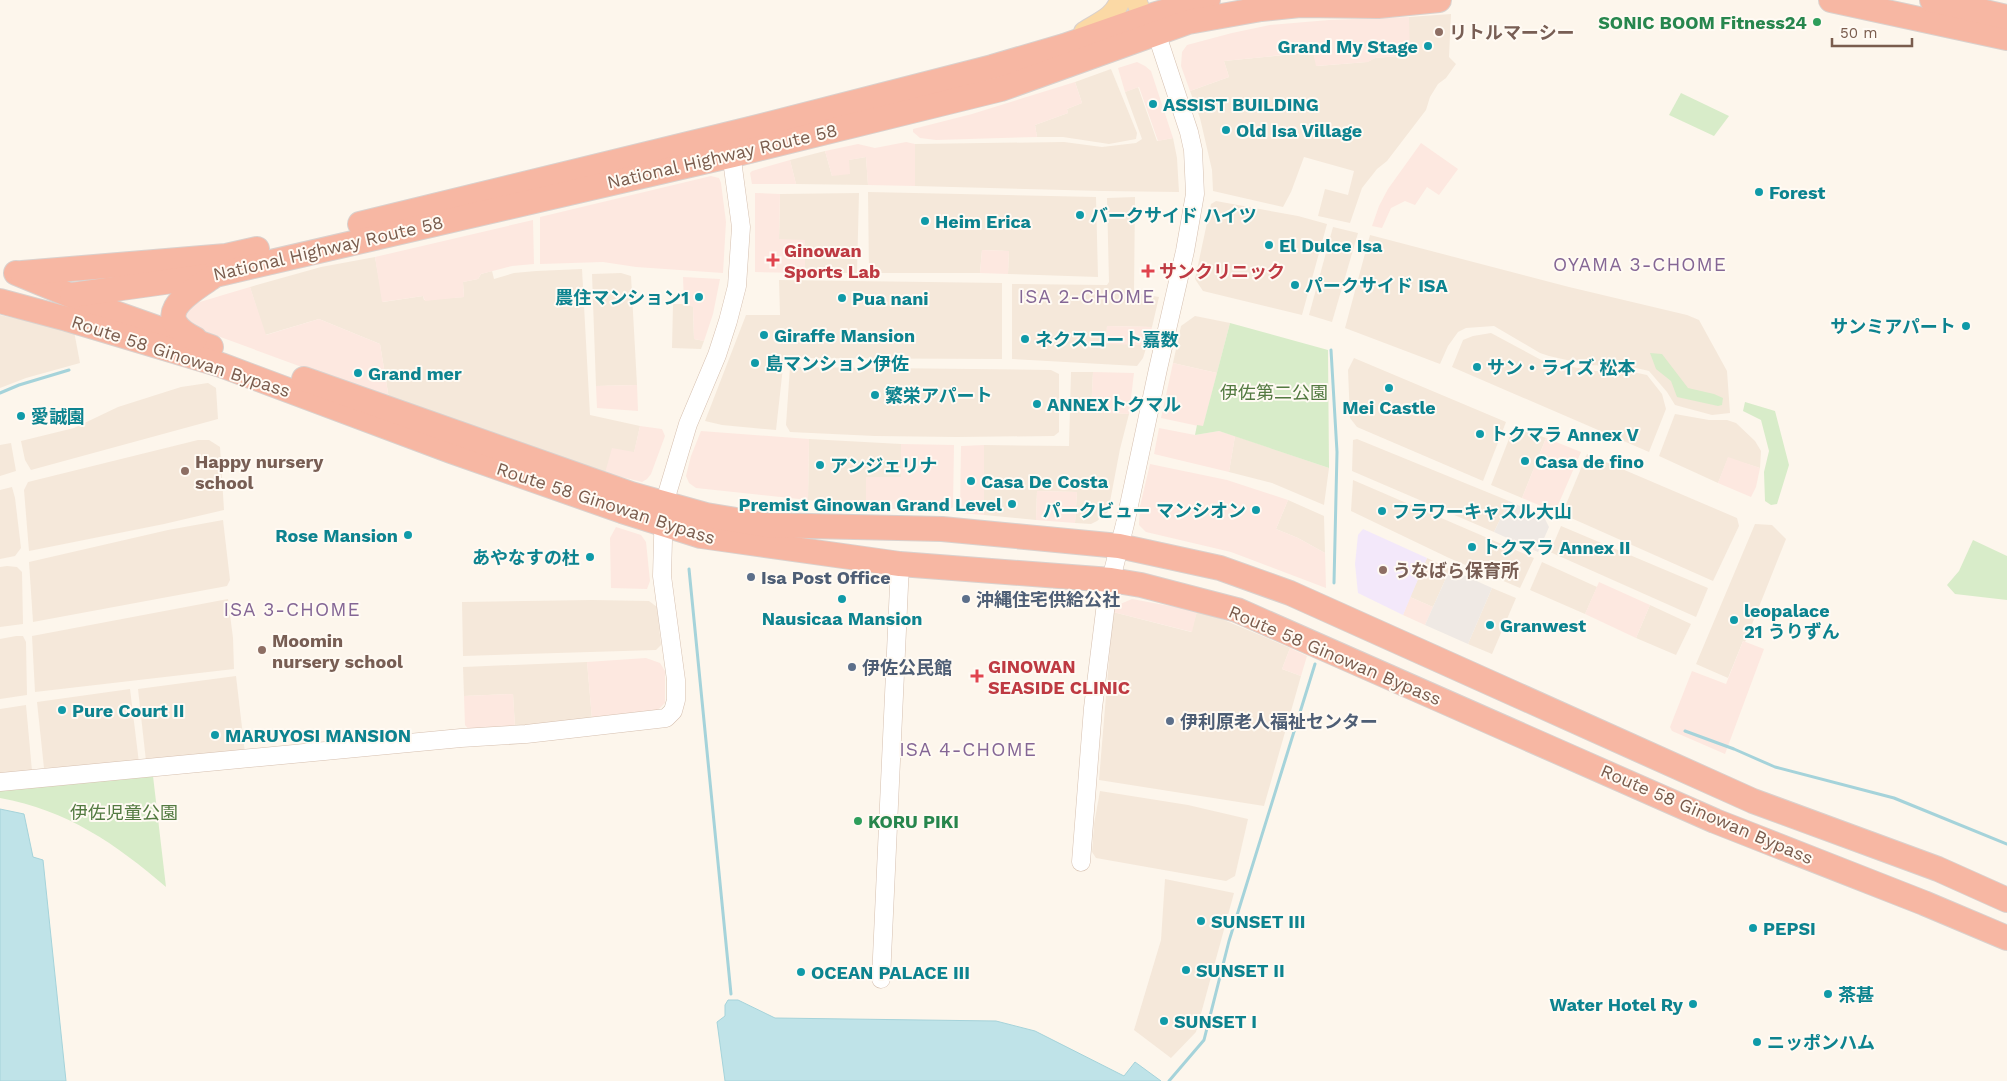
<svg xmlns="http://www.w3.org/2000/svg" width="2007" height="1081" font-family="'Work Sans','Noto Sans JP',sans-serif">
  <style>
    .residential { fill: #f5e8da }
    .commercial { fill: #fde8e0 }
    .industrial { fill: #efe9e4 }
    .education { fill: #f3e8fa }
    .green { fill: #d8ecc9 }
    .water { fill: #bfe3e8; stroke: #a5d3da }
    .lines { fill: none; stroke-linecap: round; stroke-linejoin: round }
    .stream { stroke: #a5d3da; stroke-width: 3 }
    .secondary-casing { stroke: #d6c0b0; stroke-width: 19 }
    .primary-casing { stroke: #dad1cd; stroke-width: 22 }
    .highway-casing { stroke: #dad1cd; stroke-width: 26 }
    .secondary { stroke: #fff; stroke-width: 18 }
    .primary { stroke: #fbd9a5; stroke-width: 20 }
    .highway { stroke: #f7b7a3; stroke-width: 24 }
    .leisure-dot { fill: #2e9e5b; stroke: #fffaf3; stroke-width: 2 }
    .education-dot { fill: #8d6e63; stroke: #fffaf3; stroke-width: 2 }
    .culture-dot { fill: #0f9aa8; stroke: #fffaf3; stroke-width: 2 }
    .health-dot { fill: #e0444e; stroke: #fffaf3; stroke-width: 2 }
    .service-dot { fill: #5c6f8a; stroke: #fffaf3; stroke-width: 2 }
    .labels { text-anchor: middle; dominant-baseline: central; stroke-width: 4; stroke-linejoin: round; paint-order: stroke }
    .leisure-label { font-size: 18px; font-weight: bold; fill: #27864d; stroke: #fffaf3; text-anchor: end }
    .education-label { font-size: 18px; font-weight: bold; fill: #785e54; stroke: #fffaf3; text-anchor: start }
    .culture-label { font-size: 18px; font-weight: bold; fill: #0d838f; stroke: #fffaf3; text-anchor: start }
    .street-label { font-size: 18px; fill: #7a5c4d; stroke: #fffaf3 }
    .health-label { font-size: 18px; font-weight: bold; fill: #be3a42; stroke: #fffaf3; text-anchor: start }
    .park-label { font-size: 18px; fill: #537a41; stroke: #fffaf3 }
    .service-label { font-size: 18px; font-weight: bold; fill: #4e5e75; stroke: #fffaf3; text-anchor: start }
    .neighbourhood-label { font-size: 19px; letter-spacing: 1px; fill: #846695; stroke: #fffaf3 }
  </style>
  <rect width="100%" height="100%" fill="#fdf6ec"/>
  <g class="residential">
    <polygon points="1451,14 1449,57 1456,64 1446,78 1438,84 1430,97 1426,110 1387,161 1377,169 1362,188 1350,223 1318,216 1325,189 1348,195 1354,171 1304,157 1291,192 1283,207 1213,191 1212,170 1200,118 1190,91 1229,77 1224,61 1314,52 1317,66 1367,62 1375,58 1409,55 1409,17"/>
    <polygon points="1111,69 1137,133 1136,139 1109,144 1063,137 1037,137 1035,125 1068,113 1067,109 1082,103 1075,82"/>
    <polygon points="1138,87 1157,141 1173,138 1177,158 1179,192 1103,191 915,186 915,144 1064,142 1102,147 1136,143 1142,139 1125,92"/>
    <polygon points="825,151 832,176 848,160 866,157 868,185 796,184 790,160"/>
    <polygon points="868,192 1096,197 1098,277 1008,274 1009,251 982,250 980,273 869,273"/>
    <polygon points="859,193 857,273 805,273 805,240 779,240 780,194"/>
    <polygon points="1135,197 1134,293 1159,297 1152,327 1107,326 1106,343 1147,345 1143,358 1137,366 1012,359 1012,284 1107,285 1109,282 1107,198"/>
    <polygon points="1216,201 1298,216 1327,224 1302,315 1203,291 1195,279 1211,204"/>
    <polygon points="1333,227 1358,233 1332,322 1309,315"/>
    <polygon points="1370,235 1569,287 1687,315 1699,320 1727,371 1730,413 1712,415 1675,405 1667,392 1649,371 1632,367 1589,365 1549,356 1540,353 1494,326 1466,328 1458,332 1448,346 1440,364 1345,328"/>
    <polygon points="375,257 383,302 423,296 424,300 464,297 463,282 478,279 481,274 492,271 494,279 514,273 536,271 582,269 590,415 640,426 634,453 605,473 389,399 380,344 319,319 265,335 250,287 321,267"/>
    <polygon points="621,273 631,276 637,385 596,386 592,274"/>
    <polygon points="779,280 1002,283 1002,359 784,358 776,430 722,425 705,421 746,315 780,315"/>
    <polygon points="673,304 684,304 693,306 694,339 704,341 701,349 672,348"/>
    <polygon points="0,315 74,331 80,363 26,378 0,388"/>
    <polygon points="1195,316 1230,323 1217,373 1173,363 1181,326"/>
    <polygon points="1491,333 1545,362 1595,371 1633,372 1647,375 1662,394 1666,409 1649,452 1452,367 1463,340 1473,336"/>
    <polygon points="1354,358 1506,422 1483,481 1357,427 1350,418 1348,370"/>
    <polygon points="790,367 1051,370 1059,374 1059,432 1054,436 957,437 875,436 790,432 786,425"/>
    <polygon points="1071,372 1093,372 1091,412 1129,414 1120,449 1108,512 1097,521 1091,524 1075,523 1077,492 1037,491 1036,520 984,515 984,445 1069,446"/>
    <polygon points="208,383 216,388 218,419 31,470 25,460 21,441 74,428 118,407 181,387"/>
    <polygon points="1675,414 1709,420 1727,420 1736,423 1755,441 1761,451 1760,468 1728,458 1718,483 1659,456"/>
    <polygon points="1514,426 1546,438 1522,498 1491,485"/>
    <polygon points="1235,436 1329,468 1324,505 1272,483 1229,472"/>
    <polygon points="809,439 901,444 901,477 866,477 866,507 808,500"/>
    <polygon points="1357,439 1509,501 1494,532 1352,471 1353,440"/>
    <polygon points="198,440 209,440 220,447 224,510 164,524 29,551 24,490 28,482"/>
    <polygon points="11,443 16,471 0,476 0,445"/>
    <polygon points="1587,454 1737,518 1739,526 1713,581 1562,514"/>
    <polygon points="1353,480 1534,558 1520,588 1449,558 1351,511"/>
    <polygon points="12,487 15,498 21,548 15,556 0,559 0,490"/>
    <polygon points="1288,500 1324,516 1325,553 1298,538 1276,529"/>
    <polygon points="223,520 230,580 227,586 33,622 29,562 168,530"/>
    <polygon points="1755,524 1772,525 1786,539 1745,642 1743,641 1728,678 1696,664"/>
    <polygon points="1561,526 1708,588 1696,617 1550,552"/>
    <polygon points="1427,558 1450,569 1433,607 1410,597"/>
    <polygon points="1542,562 1597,587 1585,614 1530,590"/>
    <polygon points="7,566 17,567 22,572 23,624 0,627 0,567"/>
    <polygon points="1492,588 1516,598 1492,654 1468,644"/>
    <polygon points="228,599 233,638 234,669 35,692 32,636"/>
    <polygon points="592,600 649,601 657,607 661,645 656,650 463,656 462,602"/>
    <polygon points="1650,605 1691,624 1676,655 1636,638"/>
    <polygon points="1197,611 1224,620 1290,648 1282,669 1301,676 1264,806 1099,780 1113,612 1191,632"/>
    <polygon points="16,636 23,636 26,642 27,695 0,699 0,639"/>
    <polygon points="587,662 592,719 515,727 513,694 464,696 463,667"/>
    <polygon points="236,676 245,753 146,761 138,689"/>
    <polygon points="130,689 139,763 44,768 37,702"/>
    <polygon points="26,705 32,771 0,774 0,709"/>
    <polygon points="1100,791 1188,805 1248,819 1235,876 1226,881 1096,858 1092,852 1094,824"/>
    <polygon points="1165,879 1234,893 1196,1032 1171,1058 1134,1030 1161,940"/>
  </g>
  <g class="commercial">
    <polygon points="1409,17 1410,55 1375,58 1368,62 1316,66 1313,52 1224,61 1229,77 1190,91 1181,66 1182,52 1187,45 1232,33 1270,25 1329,20"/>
    <polygon points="1137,62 1145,66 1151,71 1173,138 1158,141 1139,87 1125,92 1118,68"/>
    <polygon points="1075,82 1082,103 1067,109 1068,113 1035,125 1037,137 936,140 920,138 913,132 913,129 972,114"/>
    <polygon points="906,142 915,144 915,186 868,185 866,157 849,160 850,174 832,176 825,151 858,144 875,148"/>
    <polygon points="1421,143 1458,169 1439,195 1427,187 1415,205 1405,201 1391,208 1382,228 1372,226 1379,206 1388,189"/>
    <polygon points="790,160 796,184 752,184 750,173 752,171"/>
    <polygon points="711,176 719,178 721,183 726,222 723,273 636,267 603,262 540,264 540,217"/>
    <polygon points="755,193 780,194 779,239 805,240 805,273 755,272"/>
    <polygon points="533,220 534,264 512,266 481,274 478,279 463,282 464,297 425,301 423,296 382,302 375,257"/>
    <polygon points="982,250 1009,251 1008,274 980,273"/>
    <polygon points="683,277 720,279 713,314 704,341 694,339 693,307 684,304"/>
    <polygon points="250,287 266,335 319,319 380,344 389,399 204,331 195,327 189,322 186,315 187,310 193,304"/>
    <polygon points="1107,326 1152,327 1147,345 1106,344"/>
    <polygon points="1173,363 1217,373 1203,427 1161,418"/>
    <polygon points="1093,372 1134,373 1129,414 1091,412"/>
    <polygon points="637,385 638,411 597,408 596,386"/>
    <polygon points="640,426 662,429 665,436 651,474 647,479 642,482 605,473 612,448 634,452"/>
    <polygon points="1159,428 1195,435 1219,431 1235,436 1229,472 1154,454"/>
    <polygon points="701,431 809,439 808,500 696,488 689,483 686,476 691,456"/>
    <polygon points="1546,438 1581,452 1555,512 1522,498"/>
    <polygon points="901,444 954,445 953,507 944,513 866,507 866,477 901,477"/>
    <polygon points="984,445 984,515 960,513 961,446"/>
    <polygon points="1728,457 1760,468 1756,487 1751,497 1718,483"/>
    <polygon points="1150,464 1227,480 1288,500 1276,529 1298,538 1325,553 1326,588 1231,552 1146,532 1139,525 1140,506"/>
    <polygon points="1037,491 1077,492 1075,523 1036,520"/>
    <polygon points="616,527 641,535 646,542 650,581 647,589 611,588 610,538"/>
    <polygon points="1599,582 1650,605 1636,638 1585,614"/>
    <polygon points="1410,597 1433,607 1425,625 1403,615"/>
    <polygon points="1132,599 1197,611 1192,632 1113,612 1118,605"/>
    <polygon points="1743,641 1764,649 1725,754 1672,731 1670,727 1692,671 1726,684"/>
    <polygon points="1290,648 1307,656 1301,676 1282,669"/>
    <polygon points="646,658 660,663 665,671 665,703 660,708 651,714 592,719 587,662"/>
    <polygon points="513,694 515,727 470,731 465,725 464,696"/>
  </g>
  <g class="industrial">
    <polygon points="1509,501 1544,517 1549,527 1538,552 1494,532"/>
    <polygon points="1450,569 1492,588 1468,644 1425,625"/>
  </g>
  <polygon class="education" points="1363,529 1427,558 1403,615 1358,593 1355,564 1358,535"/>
  <g class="green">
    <polygon points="1681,93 1729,116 1714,136 1669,115"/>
    <polygon points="1230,323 1328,350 1329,468 1219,431 1195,435 1197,425 1203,426"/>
    <polygon points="1650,353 1662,354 1688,388 1714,394 1723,398 1722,405 1718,406 1677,397 1671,381 1656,369"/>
    <polygon points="1745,402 1775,411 1789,465 1777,504 1771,505 1765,501 1764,472 1769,451 1761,420 1743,411"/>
    <polygon points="1973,540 2007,556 2007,600 1955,594 1947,585 1959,571"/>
    <path d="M153,776l13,111c-50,-43 -99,-77 -166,-89v-11z"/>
  </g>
  <g class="water">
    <polygon points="0,809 24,814 33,857 43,860 66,1081 0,1081"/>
    <polygon points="728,1000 738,1000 775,1018 996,1021 1035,1031 1124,1076 1135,1062 1161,1081 725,1081 717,1022 725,1016 725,1005"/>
  </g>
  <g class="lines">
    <g class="stream">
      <polyline points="1331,350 1337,452 1334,583"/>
      <polyline points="0,393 19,385 69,370"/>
      <polyline points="689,569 731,994"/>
      <polyline points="1685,731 1734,749 1775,767 1894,798 2007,844"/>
      <polyline points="1169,1081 1204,1040 1229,941 1315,664"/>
    </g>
    <g class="secondary-casing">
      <g id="secondary">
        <polyline points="0,782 461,738 526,734 666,718 673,711 676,700 676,680 662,576 664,504 688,424 717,355 728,321 737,286 741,227 730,145"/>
        <polyline points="1081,862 1093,708 1107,595 1125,524 1158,369 1185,251 1195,194 1193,150 1189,132 1156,32"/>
        <polyline points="881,979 900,564"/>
      </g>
    </g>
    <g class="primary-casing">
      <g id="primary">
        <polyline points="1136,0 1143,18 1153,29"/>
        <path d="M1084,32c15,-10 30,-14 36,-32"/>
      </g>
    </g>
    <g class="highway-casing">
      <g id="highway">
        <polyline points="1831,0 2007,38"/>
        <polyline points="1932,0 2007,17"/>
        <polyline points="360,224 750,129 992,67 1064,46 1156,14 1208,0"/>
        <polyline points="16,273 101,308 211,347"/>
        <polyline points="22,273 226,256 257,249"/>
        <polyline points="72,295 215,275 733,155 1001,89 1188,22 1261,9 1300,5 1378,6 1439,0"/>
        <polyline points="0,301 67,319 221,365 451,451 622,511 701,536 900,564 1111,580 1141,585 1237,610 1715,821 1924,903 2007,938"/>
        <path d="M195,339c-46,-23 -8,-45 16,-61"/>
        <polyline points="304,379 631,494 706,515 766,525 942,529 1119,546 1220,568 1290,593 1753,801 1938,869 2007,900"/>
      </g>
    </g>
    <use href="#secondary" class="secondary"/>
    <use href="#primary" class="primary"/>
    <use href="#highway" class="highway"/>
  </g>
  <g class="leisure-dot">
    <circle cx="1817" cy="22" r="5"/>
    <circle cx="858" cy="821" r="5"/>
  </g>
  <g class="education-dot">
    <circle cx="1439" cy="32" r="5"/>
    <circle cx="185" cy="471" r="5"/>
    <circle cx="1383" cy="570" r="5"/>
    <circle cx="262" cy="650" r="5"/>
  </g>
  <g class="culture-dot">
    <circle cx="1428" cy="46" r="5"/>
    <circle cx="1153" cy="104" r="5"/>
    <circle cx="1226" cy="130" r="5"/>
    <circle cx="1759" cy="192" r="5"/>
    <circle cx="1080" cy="215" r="5"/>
    <circle cx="925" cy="221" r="5"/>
    <circle cx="1269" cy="245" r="5"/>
    <circle cx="1295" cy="285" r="5"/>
    <circle cx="699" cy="297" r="5"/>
    <circle cx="842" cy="298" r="5"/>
    <circle cx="1966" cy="326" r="5"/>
    <circle cx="764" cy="335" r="5"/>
    <circle cx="1025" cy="339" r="5"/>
    <circle cx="755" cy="363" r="5"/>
    <circle cx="1477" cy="367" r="5"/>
    <circle cx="358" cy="373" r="5"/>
    <circle cx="1389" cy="388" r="5"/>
    <circle cx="875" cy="395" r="5"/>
    <circle cx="1037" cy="404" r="5"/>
    <circle cx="21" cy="416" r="5"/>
    <circle cx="1480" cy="434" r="5"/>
    <circle cx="1525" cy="461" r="5"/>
    <circle cx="820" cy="465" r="5"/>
    <circle cx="971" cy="481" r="5"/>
    <circle cx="1012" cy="504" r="5"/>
    <circle cx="1256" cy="510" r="5"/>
    <circle cx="1382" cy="511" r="5"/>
    <circle cx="408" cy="535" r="5"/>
    <circle cx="1472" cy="547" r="5"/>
    <circle cx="590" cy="557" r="5"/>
    <circle cx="842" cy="599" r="5"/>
    <circle cx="1734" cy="620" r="5"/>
    <circle cx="1490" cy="625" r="5"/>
    <circle cx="62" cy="710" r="5"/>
    <circle cx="215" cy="735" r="5"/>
    <circle cx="1201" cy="921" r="5"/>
    <circle cx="1753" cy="928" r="5"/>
    <circle cx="1186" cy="970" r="5"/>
    <circle cx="801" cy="972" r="5"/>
    <circle cx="1828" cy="994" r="5"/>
    <circle cx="1693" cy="1004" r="5"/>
    <circle cx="1164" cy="1021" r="5"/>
    <circle cx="1757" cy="1042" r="5"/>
  </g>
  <g class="health-dot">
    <path d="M770.5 252.5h5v5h5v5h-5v5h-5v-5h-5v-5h5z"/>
    <path d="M1145.5 263.5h5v5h5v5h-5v5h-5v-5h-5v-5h5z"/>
    <path d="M974.5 668.5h5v5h5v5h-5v5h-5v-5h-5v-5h5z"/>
  </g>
  <g class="service-dot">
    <circle cx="751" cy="577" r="5"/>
    <circle cx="966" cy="599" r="5"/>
    <circle cx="852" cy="667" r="5"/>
    <circle cx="1170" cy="721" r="5"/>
  </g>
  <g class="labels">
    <g class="leisure-label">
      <text x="1807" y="22">SONIC BOOM Fitness24</text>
      <text x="868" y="821" text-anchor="start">KORU PIKI</text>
    </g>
    <g class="education-label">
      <text x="1449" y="32">リトルマーシー</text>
      <text x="195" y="461">Happy nursery<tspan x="195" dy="21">school</tspan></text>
      <text x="1393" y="570">うなばら保育所</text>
      <text x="272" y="640">Moomin<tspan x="272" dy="21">nursery school</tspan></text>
    </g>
    <g class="culture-label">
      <text x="1418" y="46" text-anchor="end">Grand My Stage</text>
      <text x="1163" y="104">ASSIST BUILDING</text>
      <text x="1236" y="130">Old Isa Village</text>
      <text x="1769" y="192">Forest</text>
      <text x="1090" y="215">バークサイド ハイツ</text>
      <text x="935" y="221">Heim Erica</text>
      <text x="1279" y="245">El Dulce Isa</text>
      <text x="1305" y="285">パークサイド ISA</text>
      <text x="689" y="297" text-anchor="end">農住マンション1</text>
      <text x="852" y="298">Pua nani</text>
      <text x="1956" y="326" text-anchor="end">サンミアパート</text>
      <text x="774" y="335">Giraffe Mansion</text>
      <text x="1035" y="339">ネクスコート嘉数</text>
      <text x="765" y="363">島マンション伊佐</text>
      <text x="1487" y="367">サン・ライズ 松本</text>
      <text x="368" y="373">Grand mer</text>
      <text x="885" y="395">繁栄アパート</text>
      <text x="1047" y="404">ANNEXトクマル</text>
      <text x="1389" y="407" text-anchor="middle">Mei Castle</text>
      <text x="31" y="416">愛誠園</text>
      <text x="1490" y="434">トクマラ Annex V</text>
      <text x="1535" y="461">Casa de fino</text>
      <text x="830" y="465">アンジェリナ</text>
      <text x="981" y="481">Casa De Costa</text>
      <text x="1002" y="504" text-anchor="end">Premist Ginowan Grand Level</text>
      <text x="1246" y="510" text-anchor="end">パークビュー マンシオン</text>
      <text x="1392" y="511">フラワーキャスル大山</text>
      <text x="398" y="535" text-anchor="end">Rose Mansion</text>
      <text x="1482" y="547">トクマラ Annex II</text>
      <text x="580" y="557" text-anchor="end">あやなすの杜</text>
      <text x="1744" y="610">leopalace<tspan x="1744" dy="21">21 うりずん</tspan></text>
      <text x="842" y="618" text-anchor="middle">Nausicaa Mansion</text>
      <text x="1500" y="625">Granwest</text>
      <text x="72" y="710">Pure Court II</text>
      <text x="225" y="735">MARUYOSI MANSION</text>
      <text x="1211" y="921">SUNSET III</text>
      <text x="1763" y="928">PEPSI</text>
      <text x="1196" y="970">SUNSET II</text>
      <text x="811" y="972">OCEAN PALACE III</text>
      <text x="1838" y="994">茶甚</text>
      <text x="1683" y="1004" text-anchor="end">Water Hotel Ry</text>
      <text x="1174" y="1021">SUNSET I</text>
      <text x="1767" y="1042">ニッポンハム</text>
    </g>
    <g class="street-label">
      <text transform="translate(722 156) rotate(-13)">National Highway Route 58</text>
      <text transform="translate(328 248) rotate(-13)">National Highway Route 58</text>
      <text transform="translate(181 356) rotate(18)">Route 58 Ginowan Bypass</text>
      <text transform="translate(606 503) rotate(18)">Route 58 Ginowan Bypass</text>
      <text transform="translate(1335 655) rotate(23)">Route 58 Ginowan Bypass</text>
      <text transform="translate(1707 814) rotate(23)">Route 58 Ginowan Bypass</text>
    </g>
    <g class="health-label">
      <text x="784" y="250">Ginowan<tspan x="784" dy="21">Sports Lab</tspan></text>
      <text x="1159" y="271">サンクリニック</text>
      <text x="988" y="666">GINOWAN<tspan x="988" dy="21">SEASIDE CLINIC</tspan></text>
    </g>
    <g class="park-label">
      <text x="1274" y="392">伊佐第二公園</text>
      <text x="124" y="812">伊佐児童公園</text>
    </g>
    <g class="service-label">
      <text x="761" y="577">Isa Post Office</text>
      <text x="976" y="599">沖縄住宅供給公社</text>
      <text x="862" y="667">伊佐公民館</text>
      <text x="1180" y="721">伊利原老人福祉センター</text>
    </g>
    <g class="neighbourhood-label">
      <text x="1640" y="264">OYAMA 3-CHOME</text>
      <text x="1087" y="296">ISA 2-CHOME</text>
      <text x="292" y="609">ISA 3-CHOME</text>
      <text x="968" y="749">ISA 4-CHOME</text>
    </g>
  </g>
  <path d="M1832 38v8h80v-8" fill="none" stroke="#7a5c4d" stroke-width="2.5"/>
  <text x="1840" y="38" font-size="15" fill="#7a5c4d" stroke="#fffaf3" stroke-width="4" paint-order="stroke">50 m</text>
</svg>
